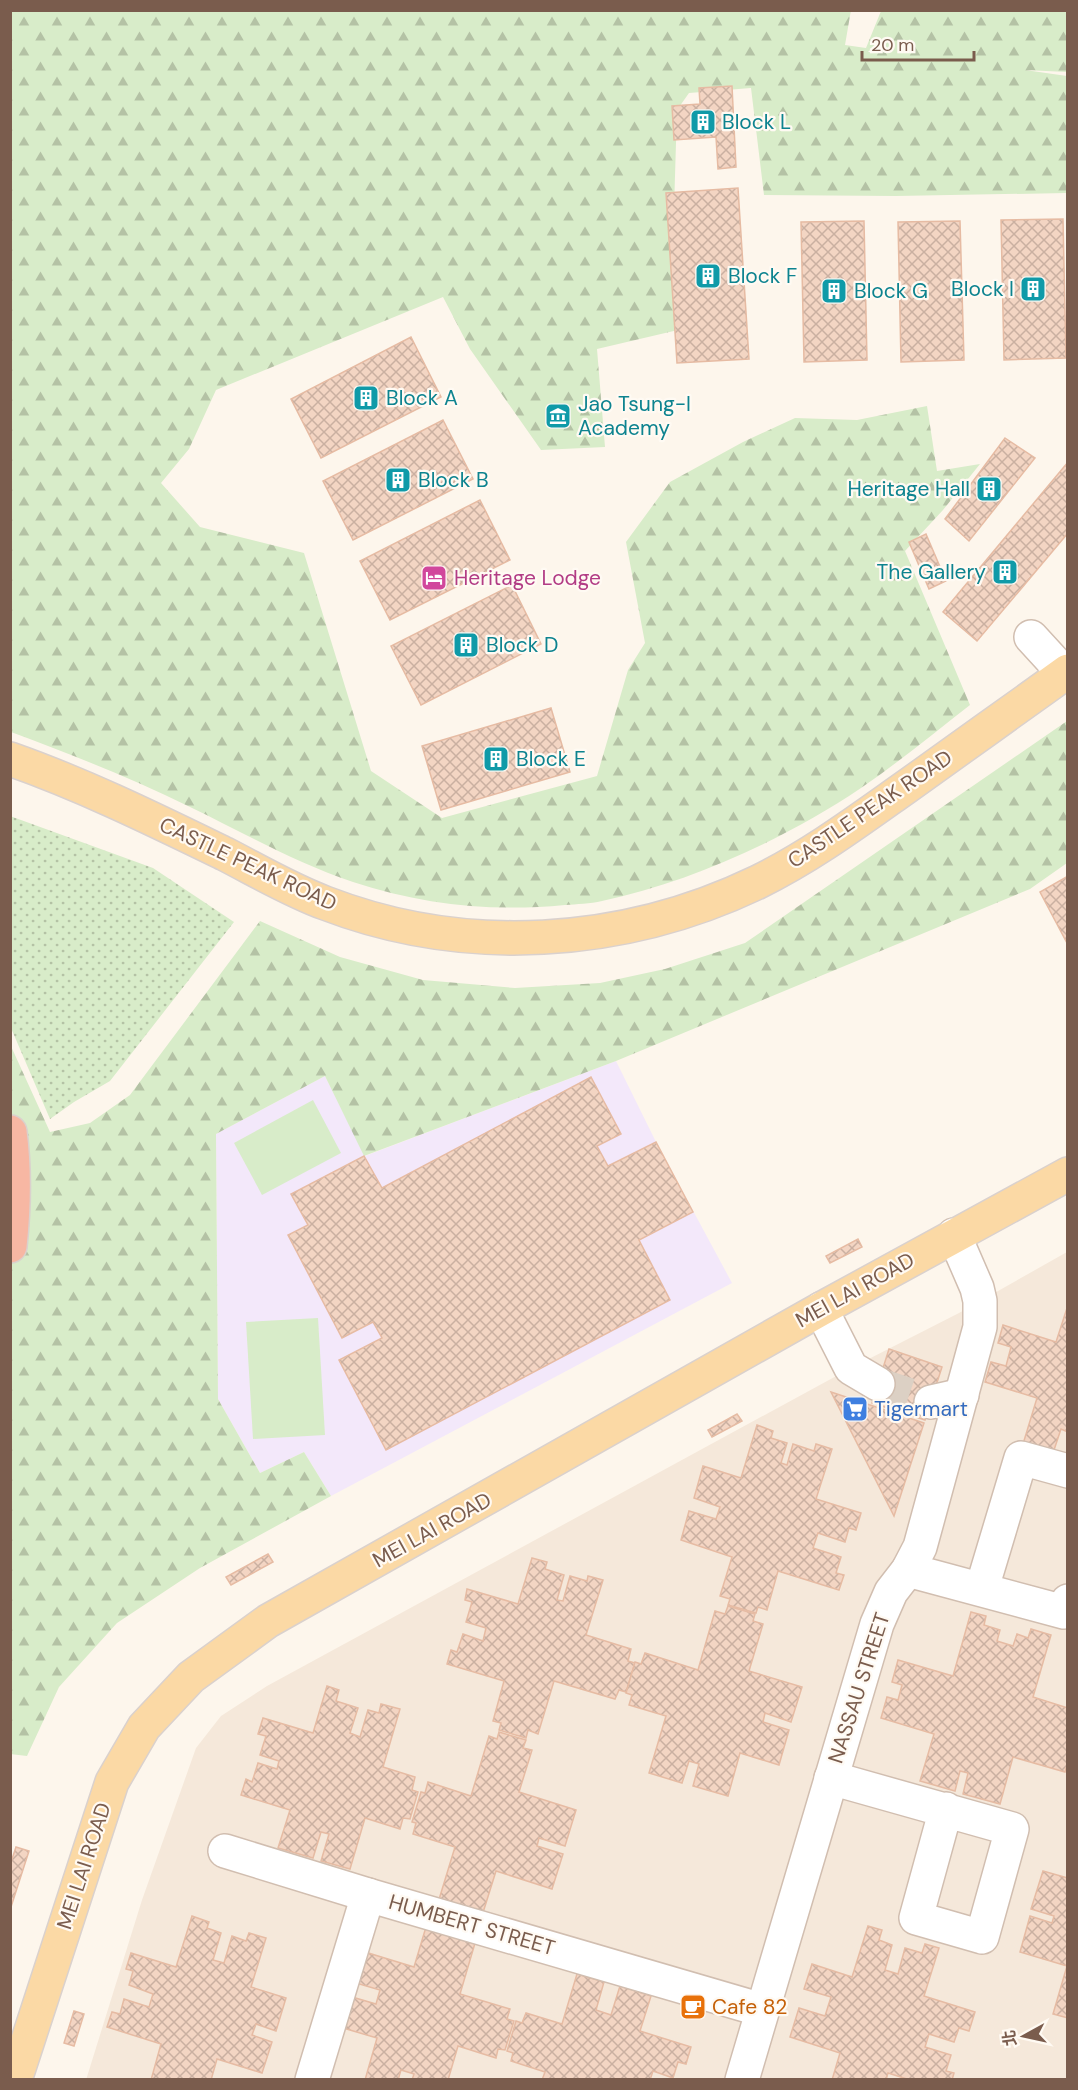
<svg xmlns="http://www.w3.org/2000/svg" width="1078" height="2090" font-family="'DM Sans','Noto Sans TC',sans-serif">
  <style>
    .residential { fill: #f5e8da }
    .education { fill: #f3e8fa }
    .grass { fill: url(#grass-dots) }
    .forest { fill: url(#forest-firs) }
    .park { fill: #d8ecc9 }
    .building { fill: url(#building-cross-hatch); stroke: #e6bba3; stroke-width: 1.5 }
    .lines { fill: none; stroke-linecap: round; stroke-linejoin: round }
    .minor-tunnel { stroke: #dcd0c4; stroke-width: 33; stroke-dasharray: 33 16; stroke-linecap: butt }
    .minor-casing { stroke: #d1beb0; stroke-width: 36 }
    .major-casing { stroke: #dad1cd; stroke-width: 36 }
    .highway-casing { stroke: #dad1cd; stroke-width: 36 }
    .minor { stroke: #fff; stroke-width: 33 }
    .major { stroke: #fbd9a5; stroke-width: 33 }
    .highway { stroke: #f7b7a3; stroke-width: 33 }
    .labels { text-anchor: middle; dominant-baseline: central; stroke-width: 4.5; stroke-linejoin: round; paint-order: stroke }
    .culture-label { font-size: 21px; fill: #0d838f; stroke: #fffaf3; text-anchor: start }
    .hotel-label { font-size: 21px; fill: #b23c85; stroke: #fffaf3; text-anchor: start }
    .street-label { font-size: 21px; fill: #7a5c4d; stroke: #fffaf3 }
    .shop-label { font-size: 21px; fill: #366cbe; stroke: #fffaf3; text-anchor: start }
    .food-label { font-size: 21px; fill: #c56008; stroke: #fffaf3; text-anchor: start }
  </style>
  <defs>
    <pattern id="grass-dots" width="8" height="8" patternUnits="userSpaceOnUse" patternTransform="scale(1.5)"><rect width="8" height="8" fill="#d8ecc9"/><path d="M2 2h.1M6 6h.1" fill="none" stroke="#b4c2a5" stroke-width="1.8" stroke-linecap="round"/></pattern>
    <pattern id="forest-firs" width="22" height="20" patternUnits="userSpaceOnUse" patternTransform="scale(1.5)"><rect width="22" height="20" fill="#d8ecc9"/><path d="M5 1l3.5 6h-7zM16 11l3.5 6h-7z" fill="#b4c2a5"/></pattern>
    <pattern id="building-cross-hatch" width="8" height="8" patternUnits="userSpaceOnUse" patternTransform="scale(1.5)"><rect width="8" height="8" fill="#f3d5c3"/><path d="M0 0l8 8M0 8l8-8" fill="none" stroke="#cab0a1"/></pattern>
  </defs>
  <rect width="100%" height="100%" fill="#fdf6ec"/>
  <polygon class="residential" points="1067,1252 1067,2079 86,2080 142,1900 196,1748 221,1716 267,1686 851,1368 959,1313"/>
  <polygon class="education" points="616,1061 656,1142 732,1283 331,1496 304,1452 260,1473 218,1399 216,1134 325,1076 365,1156"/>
  <polygon class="grass" points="10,816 153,868 234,922 110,1081 74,1102 50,1119 11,1028"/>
  <g class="forest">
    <path d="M851,10l-6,35 21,3 15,-37h186v61l-42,-2 42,6v117l-171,3 -132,-1 -13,-107 -62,5 -12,17 -3,99 4,121 -81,19 8,98 -64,3 -71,-101 -27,-52 -227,93 -27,59 -28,34 39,44 104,26 67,218 71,47 155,-42 31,-106 17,-27 -19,-101 44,-60 73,-40 52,-24 62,2 70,-14 10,65 43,-7 -37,46 -38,41 65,154c-36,28 -71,57 -109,83 -76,51 -170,94 -259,113 -12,3 -25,3 -37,4 -73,7 -142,0 -212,-23 -57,-19 -109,-49 -163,-75 -58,-29 -118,-52 -179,-75l-1,-721z"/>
    <polygon points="1067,721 1067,863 1030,889 616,1061 364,1156 325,1076 216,1134 218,1399 260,1473 304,1452 331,1496 200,1568 117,1623 59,1687 27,1756 10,1754 10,1044 50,1132 90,1123 130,1095 260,921 340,957 423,980 515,988 600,983 665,969 745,943"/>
  </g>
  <g class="park">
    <polygon points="313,1100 341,1153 262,1195 234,1143"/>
    <polygon points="318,1318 325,1435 253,1439 246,1322"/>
  </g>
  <g class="building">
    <polygon points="732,86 736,167 718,169 716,137 674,140 672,106 700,104 699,88"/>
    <polygon points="738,188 749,359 677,363 666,193"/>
    <polygon points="1063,219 1066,358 1004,360 1001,220"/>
    <polygon points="864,221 867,360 804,362 801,222"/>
    <polygon points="960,221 964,360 901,362 898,222"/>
    <polygon points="411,337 441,397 321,458 291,399"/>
    <polygon points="443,420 473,479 353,540 323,481"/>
    <polygon points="1005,438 1035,458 969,541 945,519"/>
    <polygon points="1068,462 1068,533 977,641 943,612"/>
    <polygon points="480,500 510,560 390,620 360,561"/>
    <polygon points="926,534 946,581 929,589 909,542"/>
    <polygon points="512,585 541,644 421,705 391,646"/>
    <polygon points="551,708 570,772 441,810 422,746"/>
    <polygon points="1068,876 1068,945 1040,892"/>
    <polygon points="591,1077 621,1134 597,1146 608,1166 656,1142 693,1212 639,1240 670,1300 386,1450 339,1360 382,1338 373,1322 342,1338 288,1235 308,1225 291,1194 364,1156 382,1188"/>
    <polygon points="858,1239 862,1247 830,1263 826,1256"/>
    <polygon points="1068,1305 1068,1432 1061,1429 1053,1453 1023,1444 1037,1398 985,1382 991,1362 1006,1366 1011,1347 998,1343 1003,1325 1056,1342"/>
    <polygon points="889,1349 942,1367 925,1420 872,1403"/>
    <polygon points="831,1392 924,1423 894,1516"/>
    <polygon points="737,1414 742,1421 712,1437 708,1430"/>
    <polygon points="757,1425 773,1431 771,1438 787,1443 781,1463 787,1465 793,1444 814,1451 816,1444 832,1449 816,1499 861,1513 856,1530 849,1528 845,1542 818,1533 813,1548 841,1557 836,1573 844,1575 839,1590 778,1571 767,1610 758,1607 756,1613 728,1605 730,1599 720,1596 732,1557 681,1540 689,1511 716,1519 720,1507 694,1498 703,1466 741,1478"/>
    <polygon points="268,1554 273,1562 231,1585 226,1577"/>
    <polygon points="532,1558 547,1562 545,1569 564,1575 557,1600 563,1601 570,1576 587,1581 588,1576 603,1580 586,1635 631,1649 628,1661 635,1663 626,1692 619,1690 615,1699 554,1681 538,1734 528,1730 526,1738 499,1730 501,1723 493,1721 504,1681 447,1664 451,1650 457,1652 463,1634 483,1641 486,1628 466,1622 472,1602 465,1600 467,1589 518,1604"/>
    <polygon points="728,1606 755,1614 753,1621 763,1624 749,1671 802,1687 791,1722 765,1713 763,1722 789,1730 779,1765 740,1753 728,1796 693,1786 699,1764 689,1761 682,1783 649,1773 666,1716 629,1705 632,1695 626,1693 635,1662 641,1664 645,1653 698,1670 715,1611 725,1614"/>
    <polygon points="971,1612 986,1616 984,1625 1000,1630 997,1641 1013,1646 1017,1634 1028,1638 1031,1629 1051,1635 1033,1697 1068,1708 1068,1762 1065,1772 1013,1757 1000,1804 963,1794 968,1773 960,1771 955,1791 920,1781 934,1734 881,1718 887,1697 898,1700 902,1685 892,1682 898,1660 953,1676"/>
    <polygon points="327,1686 339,1690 336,1701 358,1708 350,1733 360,1737 368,1710 379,1713 381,1704 400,1709 383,1767 415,1777 412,1790 418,1792 410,1819 403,1818 400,1829 365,1818 350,1869 321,1861 329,1834 321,1832 313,1858 278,1848 290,1810 241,1795 246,1779 252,1782 258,1763 277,1769 279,1761 260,1755 266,1736 258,1734 263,1718 313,1733"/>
    <polygon points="499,1732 526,1740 523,1748 532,1750 519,1792 576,1810 565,1846 539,1838 537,1846 563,1854 552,1889 496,1871 481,1919 437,1906 455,1847 413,1834 416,1823 412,1822 421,1792 425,1793 428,1782 471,1796 489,1736 497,1739"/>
    <polygon points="16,1847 29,1851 10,1910 10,1865"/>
    <polygon points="1043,1871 1068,1878 1068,2018 1053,2014 1067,1966 1020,1952 1030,1916 1052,1923 1054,1916 1031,1909"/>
    <polygon points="192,1916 209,1922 207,1928 221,1933 213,1960 224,1963 232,1936 246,1941 249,1933 266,1938 251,1987 286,1998 276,2031 256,2024 252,2035 272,2042 262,2073 217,2059 211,2080 151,2080 161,2044 107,2027 112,2012 120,2014 124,1999 149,2007 153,1994 129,1985 133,1971 126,1969 131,1953 176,1967"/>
    <polygon points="429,1917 478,1933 460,1994 510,2009 507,2019 514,2021 505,2050 498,2049 496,2058 458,2046 448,2080 412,2080 414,2074 401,2070 398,2080 365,2080 377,2038 343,2028 352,1997 376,2004 380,1990 356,1983 365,1952 414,1967"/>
    <polygon points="868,1926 882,1930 879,1940 892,1945 885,1970 898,1974 905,1948 922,1953 925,1944 939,1948 924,1996 975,2012 969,2031 959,2028 954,2042 929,2034 925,2047 951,2055 946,2071 954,2073 952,2080 910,2080 888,2073 886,2080 832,2080 840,2053 790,2037 799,2008 825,2016 831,1997 804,1989 812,1964 852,1977"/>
    <polygon points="577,1974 604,1982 596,2010 611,2015 620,1986 651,1996 640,2031 691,2047 686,2064 678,2062 673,2078 653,2071 650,2080 542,2080 545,2072 511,2061 513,2053 507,2051 516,2021 522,2023 526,2013 562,2024"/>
    <polygon points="74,2011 84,2014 74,2046 64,2043"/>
  </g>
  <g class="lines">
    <polyline class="minor-tunnel" points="878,1384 931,1402"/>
    <g class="minor-casing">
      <g id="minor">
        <polyline points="1031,637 1064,673"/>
        <polyline points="821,1309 851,1368 878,1384"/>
        <polyline points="931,1402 962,1395"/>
        <polyline points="908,1570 1064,1612 1068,1601"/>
        <polyline points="982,1588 1021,1458 1068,1471"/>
        <polyline points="831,1778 1012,1829 982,1937 916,1918 946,1809"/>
        <polyline points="225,1851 368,1895"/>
        <polyline points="312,2080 368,1895 762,2010"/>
        <polyline points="742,2080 877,1624 891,1592 908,1570 920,1547 980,1327 980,1301 977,1288 954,1235"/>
      </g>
    </g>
    <g class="major-casing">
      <g id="major">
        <path d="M10,759c74,26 145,61 215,95 33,17 65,36 100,49 140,54 298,44 433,-21 53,-26 100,-61 148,-95 54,-39 108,-77 162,-116"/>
        <polyline points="15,2080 112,1782 144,1727 191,1677 268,1621 821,1309 1068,1174"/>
      </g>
    </g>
    <g class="highway-casing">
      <path id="highway" d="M10,1132c5,38 4,76 0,114"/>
    </g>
    <use href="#minor" class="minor"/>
    <use href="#major" class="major"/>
    <use href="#highway" class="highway"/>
  </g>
  <defs>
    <g id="building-square" transform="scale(1.35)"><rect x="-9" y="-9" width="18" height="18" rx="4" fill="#0f9aa8" stroke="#fffaf3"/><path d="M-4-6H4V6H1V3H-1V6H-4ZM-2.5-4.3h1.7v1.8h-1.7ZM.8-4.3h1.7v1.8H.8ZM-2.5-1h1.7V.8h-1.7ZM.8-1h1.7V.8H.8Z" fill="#fff"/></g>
    <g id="museum-square" transform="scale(1.35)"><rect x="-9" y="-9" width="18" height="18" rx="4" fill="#0f9aa8" stroke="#fffaf3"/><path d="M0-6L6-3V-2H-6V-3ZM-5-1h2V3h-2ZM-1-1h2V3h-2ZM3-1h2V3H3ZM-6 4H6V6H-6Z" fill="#fff"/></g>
    <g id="hotel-square" transform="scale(1.35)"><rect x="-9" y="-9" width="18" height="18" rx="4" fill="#d1479c" stroke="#fffaf3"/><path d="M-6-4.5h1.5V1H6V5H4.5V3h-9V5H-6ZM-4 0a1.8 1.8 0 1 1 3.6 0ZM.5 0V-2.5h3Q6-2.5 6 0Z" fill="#fff"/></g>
    <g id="supermarket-square" transform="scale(1.35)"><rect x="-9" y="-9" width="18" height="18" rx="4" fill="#3f7fe0" stroke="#fffaf3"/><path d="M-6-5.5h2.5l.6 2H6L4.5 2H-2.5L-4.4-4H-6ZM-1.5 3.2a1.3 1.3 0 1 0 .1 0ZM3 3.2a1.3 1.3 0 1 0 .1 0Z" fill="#fff"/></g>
    <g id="cafe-square" transform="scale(1.35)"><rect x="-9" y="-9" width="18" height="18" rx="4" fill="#e8710a" stroke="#fffaf3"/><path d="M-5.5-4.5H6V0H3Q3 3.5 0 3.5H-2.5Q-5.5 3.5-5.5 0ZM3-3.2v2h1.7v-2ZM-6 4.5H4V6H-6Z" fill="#fff"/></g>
  </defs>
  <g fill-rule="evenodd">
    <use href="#building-square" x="703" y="122"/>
    <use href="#building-square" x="708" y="276"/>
    <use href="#building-square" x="1033" y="289"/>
    <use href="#building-square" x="834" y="291"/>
    <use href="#building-square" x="366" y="398"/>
    <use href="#museum-square" x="558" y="416"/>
    <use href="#building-square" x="398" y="480"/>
    <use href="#building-square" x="989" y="489"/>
    <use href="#building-square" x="1005" y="572"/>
    <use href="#hotel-square" x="434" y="578"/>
    <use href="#building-square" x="466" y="645"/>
    <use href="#building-square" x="496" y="759"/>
    <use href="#supermarket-square" x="855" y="1409"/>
    <use href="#cafe-square" x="693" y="2007"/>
  </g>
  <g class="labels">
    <g class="culture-label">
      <text x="722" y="122">Block L</text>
      <text x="728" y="276">Block F</text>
      <text x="1014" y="289" text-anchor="end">Block I</text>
      <text x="854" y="291">Block G</text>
      <text x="386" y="398">Block A</text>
      <text x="578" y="404">Jao Tsung-I<tspan x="578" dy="24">Academy</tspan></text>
      <text x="418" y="480">Block B</text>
      <text x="970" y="489" text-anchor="end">Heritage Hall</text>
      <text x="986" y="572" text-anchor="end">The Gallery</text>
      <text x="486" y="645">Block D</text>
      <text x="516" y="759">Block E</text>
    </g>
    <g class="hotel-label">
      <text x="454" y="578">Heritage Lodge</text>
    </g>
    <g class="street-label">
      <text transform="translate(870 809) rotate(-34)">CASTLE PEAK ROAD</text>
      <text transform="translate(248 864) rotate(25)">CASTLE PEAK ROAD</text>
      <text transform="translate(855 1290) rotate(-29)">MEI LAI ROAD</text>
      <text transform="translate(432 1530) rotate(-29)">MEI LAI ROAD</text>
      <text transform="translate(859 1688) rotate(-72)">NASSAU STREET</text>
      <text transform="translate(84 1866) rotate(-72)">MEI LAI ROAD</text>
      <text transform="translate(472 1925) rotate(16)">HUMBERT STREET</text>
    </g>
    <g class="shop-label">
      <text x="874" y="1409">Tigermart</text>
    </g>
    <g class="food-label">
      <text x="712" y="2007">Cafe 82</text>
    </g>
  </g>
  <rect width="1078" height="2090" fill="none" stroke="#7a5c4d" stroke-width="24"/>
  <g transform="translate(1024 2036) rotate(262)" stroke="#fffaf3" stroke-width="4.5" paint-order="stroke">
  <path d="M0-4.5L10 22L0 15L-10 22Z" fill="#7a5c4d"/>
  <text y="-9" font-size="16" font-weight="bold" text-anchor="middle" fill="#7a5c4d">北</text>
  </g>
  <path d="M862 51v9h112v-9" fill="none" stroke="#7a5c4d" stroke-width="3"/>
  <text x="871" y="51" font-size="18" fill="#7a5c4d" stroke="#fffaf3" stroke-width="4.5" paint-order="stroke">20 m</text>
</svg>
